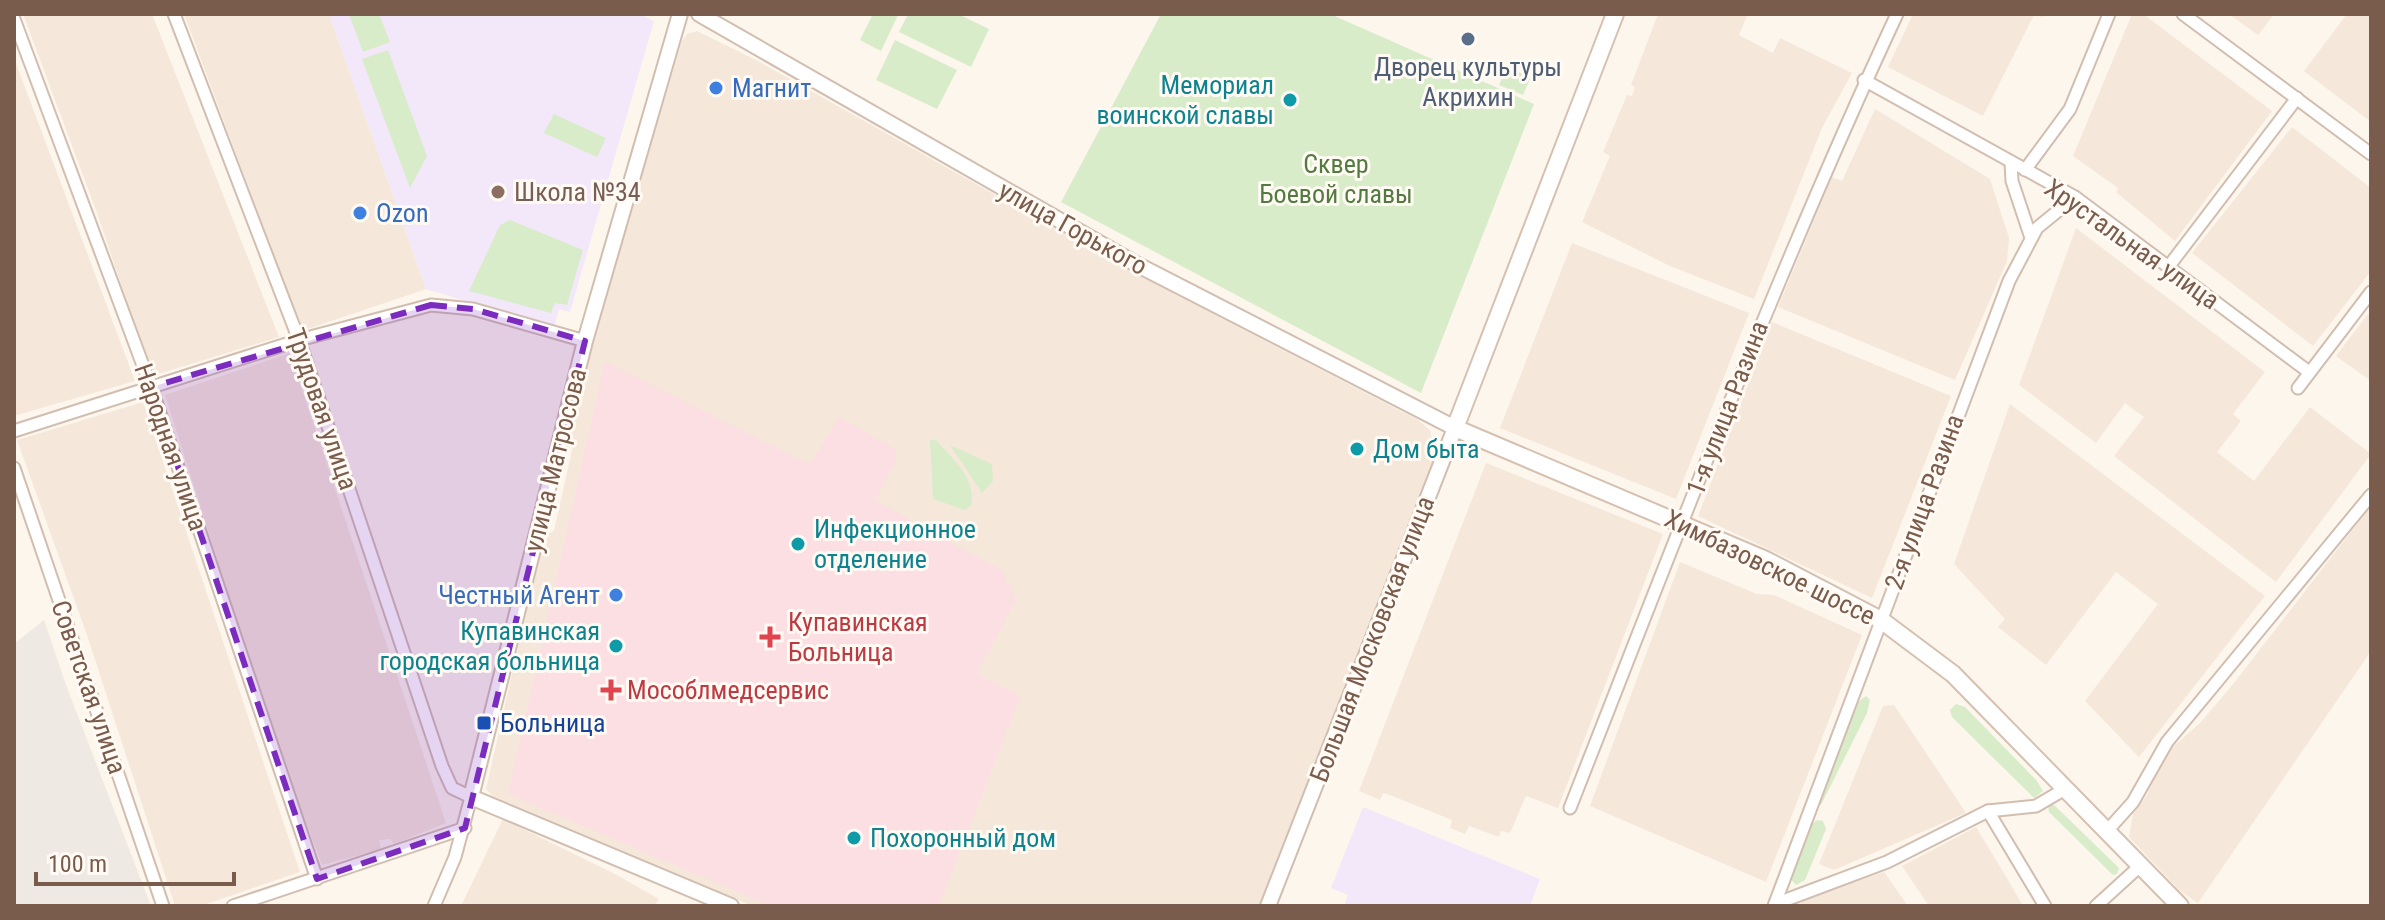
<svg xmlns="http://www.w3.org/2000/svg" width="2385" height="920" font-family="'Roboto Condensed',sans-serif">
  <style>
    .residential { fill: #f5e8da }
    .industrial { fill: #efe9e4 }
    .education { fill: #f3e8fa }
    .medical { fill: #fbdfe3 }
    .green { fill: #d8ecc9 }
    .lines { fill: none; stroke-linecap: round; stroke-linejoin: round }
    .minor-casing { stroke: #d1beb0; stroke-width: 15 }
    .tertiary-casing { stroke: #d1beb0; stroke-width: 18 }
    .secondary-casing { stroke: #d6c0b0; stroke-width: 20 }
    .minor { stroke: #fff; stroke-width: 11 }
    .tertiary { stroke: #fff; stroke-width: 14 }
    .secondary { stroke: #fff; stroke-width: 16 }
    .marked { fill: #7b2cbf; fill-opacity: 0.2; stroke: #7b2cbf; stroke-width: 6; stroke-dasharray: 16 10; stroke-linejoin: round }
    .service-dot { fill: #5c6f8a; stroke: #fffaf3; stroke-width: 3 }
    .shop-dot { fill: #3f7fe0; stroke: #fffaf3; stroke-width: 3 }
    .culture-dot { fill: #0f9aa8; stroke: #fffaf3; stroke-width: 3 }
    .education-dot { fill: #8d6e63; stroke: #fffaf3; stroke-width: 3 }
    .health-dot { fill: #e0444e; stroke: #fffaf3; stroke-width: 3 }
    .transit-dot { fill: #1a4fb4; stroke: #fffaf3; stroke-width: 3 }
    .labels { text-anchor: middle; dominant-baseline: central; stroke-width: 6; stroke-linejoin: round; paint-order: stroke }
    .service-label { font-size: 26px; fill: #4e5e75; stroke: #fffaf3 }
    .culture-label { font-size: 26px; fill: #0d838f; stroke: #fffaf3; text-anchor: start }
    .shop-label { font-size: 26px; fill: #366cbe; stroke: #fffaf3; text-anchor: start }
    .park-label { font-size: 26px; fill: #537a41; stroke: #fffaf3 }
    .education-label { font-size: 26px; fill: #785e54; stroke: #fffaf3; text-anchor: start }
    .street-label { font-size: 26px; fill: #7a5c4d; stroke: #fffaf3 }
    .health-label { font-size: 26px; fill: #be3a42; stroke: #fffaf3; text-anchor: start }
    .transit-label { font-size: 26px; fill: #164399; stroke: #fffaf3; text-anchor: start }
  </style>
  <rect width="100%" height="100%" fill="#fdf6ec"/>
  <g class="residential">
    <polygon points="23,14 152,14 279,337 152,376 97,213"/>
    <polygon points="184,14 329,14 426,289 302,331"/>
    <polygon points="1658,14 1743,14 1747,16 1739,35 1773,53 1780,38 1852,73 1822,128 1754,299 1670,266 1582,222 1610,156 1603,152 1627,95 1632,96 1635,87 1631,85"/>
    <polygon points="1913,14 2044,14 2043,17 2034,15 1983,116 1888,67"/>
    <polygon points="2132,14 2143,14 2272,111 2175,241 2116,192 2118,188 2073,156"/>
    <polygon points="2229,14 2274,14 2258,35"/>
    <polygon points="2347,14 2371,14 2371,122 2304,71"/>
    <polygon points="697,31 758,61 1132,272 1418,420 1430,430 1435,451 1429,475 1261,906 752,906 493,796 486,789 543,536 554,531 574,441 569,435 594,331 682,41 687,34"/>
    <polygon points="14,58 135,381 14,416"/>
    <polygon points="1875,109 1990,179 2009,238 2007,261 1955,380 1778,307 1832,177 1842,181"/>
    <polygon points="2292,127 2371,188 2371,271 2313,346 2192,253"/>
    <polygon points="2076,228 2265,372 2233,414 2241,421 2217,452 2254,481 2310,407 2371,454 2276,582 2114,456 2144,417 2137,412 2125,403 2096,443 2019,385"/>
    <polygon points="1572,243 1749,313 1676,499 1500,428"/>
    <polygon points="2371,310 2371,381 2336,356"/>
    <polygon points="1772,322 1951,396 1872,598 1698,516"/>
    <polygon points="290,353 446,823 394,844 390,839 379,840 381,849 322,865 269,723 165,395"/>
    <polygon points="143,402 300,872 201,906 175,906 87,635 17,440"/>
    <polygon points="2010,404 2265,596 2139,757 2085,701 2158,604 2116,572 2046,665 1998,627 2005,619 1954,564"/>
    <polygon points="1486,463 1663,534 1558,808 1526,796 1510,833 1501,831 1499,837 1469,826 1465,834 1450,828 1452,820 1390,795 1383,793 1380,800 1359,791"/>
    <polygon points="2371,506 2371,651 2198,903 2180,891 2129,837 2133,814 2147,795 2164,755 2201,722 2234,683"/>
    <polygon points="1680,562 1757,594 1774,595 1862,635 1766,882 1590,806"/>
    <polygon points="1894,705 1966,813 1834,870 1819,864 1883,706"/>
    <polygon points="503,819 615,874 659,899 655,906 461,906"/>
    <polygon points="1976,827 2005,875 2023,906 1929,906 1902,866"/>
    <polygon points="1884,872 1908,906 1800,906 1803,899"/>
  </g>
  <polygon class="industrial" points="44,620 66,685 151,906 14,906 14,644"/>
  <g class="education">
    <polygon points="329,14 640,14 654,21 570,312 559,309 554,328 426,289"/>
    <polygon points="1363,807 1540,879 1530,906 1344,906 1348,895 1331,888"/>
  </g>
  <polygon class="medical" points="605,361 810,464 839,417 896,449 896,462 875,500 1003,571 1016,600 977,674 1021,696 938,906 771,906 508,794"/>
  <g class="green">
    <polygon points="349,14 379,14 390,42 363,52"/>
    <polygon points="873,14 898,15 881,51 860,40"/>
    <polygon points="908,14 958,14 989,29 971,67 899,32"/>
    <polygon points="1161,14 1330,14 1534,104 1421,393 1061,202"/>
    <polygon points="895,40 957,70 937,109 876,80"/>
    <polygon points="388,50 427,156 410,188 362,59"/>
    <polygon points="1507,67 1531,77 1523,95 1499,85"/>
    <polygon points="554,114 606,138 597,157 544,133"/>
    <polygon points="510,220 583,250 567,305 555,303 551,313 469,291 500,225"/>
    <path d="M930,440h6c17,20 41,38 35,66l-6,4 -32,-11z"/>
    <polygon points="950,445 992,464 993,481 982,493"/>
    <polygon points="1866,696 1870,700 1867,713 1821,805 1817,801 1852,706"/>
    <polygon points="1956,704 1965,707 2037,781 2043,791 2034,798 1952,717 1950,710"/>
    <polygon points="2054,805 2119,868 2117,874 2113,875 2049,812 2048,806"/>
    <polygon points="1817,820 1823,821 1826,829 1805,880 1796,885 1790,878 1811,825"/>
  </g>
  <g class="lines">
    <g class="minor-casing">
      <g id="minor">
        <polyline points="174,14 299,340 442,766 452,788 471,797 455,857 434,906"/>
        <polyline points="2183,14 2371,154"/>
        <polyline points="14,19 151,387 317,879"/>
        <polyline points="1864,80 2075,197 2309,372"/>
        <polyline points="2011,162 2012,181 2031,238"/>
        <polyline points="2025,170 2070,109 2109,14"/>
        <polyline points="2169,266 2297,98"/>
        <polyline points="2298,388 2371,292"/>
        <polyline points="14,431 299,340 431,305 473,309 585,341"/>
        <polyline points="14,468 163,906"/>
        <path d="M1570,808c105,-267 206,-534 327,-794"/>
        <polyline points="1988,811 2045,906"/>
        <polyline points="2107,831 2133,802 2167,742 2371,495"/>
        <polyline points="1775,904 1887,862 1988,811 2036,806 2065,789"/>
        <polyline points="233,906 465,828"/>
        <polyline points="1774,906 2009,281 2037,228 2075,197"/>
        <polyline points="2096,906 2140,866"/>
      </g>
    </g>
    <g class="tertiary-casing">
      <g id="tertiary">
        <polyline points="680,14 585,341 471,797 731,906"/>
        <polyline points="699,14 1136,264 1455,428 1268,906"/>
      </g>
    </g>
    <g class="secondary-casing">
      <polyline id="secondary" points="1615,14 1455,428 1766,560 1881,620 1953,674 2180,906"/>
    </g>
    <use href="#minor" class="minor"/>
    <use href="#tertiary" class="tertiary"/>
    <use href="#secondary" class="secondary"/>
  </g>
  <path class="marked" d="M431,305l42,4 112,32 -120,487 -148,51 -166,-492z"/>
  <circle class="service-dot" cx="1468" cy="39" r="8"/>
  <g class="shop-dot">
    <circle cx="716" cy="88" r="8"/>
    <circle cx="360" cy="213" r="8"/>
    <circle cx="616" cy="595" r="8"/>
  </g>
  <g class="culture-dot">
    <circle cx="1290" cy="100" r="8"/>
    <circle cx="1357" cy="449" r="8"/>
    <circle cx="798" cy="544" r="8"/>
    <circle cx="616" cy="646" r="8"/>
    <circle cx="854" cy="838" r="8"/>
  </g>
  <circle class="education-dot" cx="498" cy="192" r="8"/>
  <g class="health-dot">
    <path d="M766 625h8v8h8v8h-8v8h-8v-8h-8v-8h8z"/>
    <path d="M607 678h8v8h8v8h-8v8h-8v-8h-8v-8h8z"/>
  </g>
  <rect class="transit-dot" x="476" y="715" width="16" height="16" rx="4"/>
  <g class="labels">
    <g class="service-label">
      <text x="1468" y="67">Дворец культуры<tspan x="1468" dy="30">Акрихин</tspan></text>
    </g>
    <g class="culture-label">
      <text x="1274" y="85" text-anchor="end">Мемориал<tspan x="1274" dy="30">воинской славы</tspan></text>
      <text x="1373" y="449">Дом быта</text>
      <text x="814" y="529">Инфекционное<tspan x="814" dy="30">отделение</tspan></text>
      <text x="600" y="631" text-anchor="end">Купавинская<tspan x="600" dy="30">городская больница</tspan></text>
      <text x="870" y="838">Похоронный дом</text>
    </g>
    <g class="shop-label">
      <text x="732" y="88">Магнит</text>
      <text x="376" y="213">Ozon</text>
      <text x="600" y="595" text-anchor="end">Честный Агент</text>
    </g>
    <g class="park-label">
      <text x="1336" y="164">Сквер<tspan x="1336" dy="30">Боевой славы</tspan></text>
    </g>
    <g class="education-label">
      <text x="514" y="192">Школа №34</text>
    </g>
    <g class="street-label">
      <text transform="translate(1073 228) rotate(29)">улица Горького</text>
      <text transform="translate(2132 244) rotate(35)">Хрустальная улица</text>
      <text transform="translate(1727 408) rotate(-69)">1-я улица Разина</text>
      <text transform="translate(322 409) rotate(71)">Трудовая улица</text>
      <text transform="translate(171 447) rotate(71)">Народная улица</text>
      <text transform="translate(555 460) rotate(-76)">улица Матросова</text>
      <text transform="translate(1924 502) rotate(-70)">2-я улица Разина</text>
      <text transform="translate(1770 567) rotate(26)">Химбазовское шоссе</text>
      <text transform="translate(1372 639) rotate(-69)">Большая Московская улица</text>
      <text transform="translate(89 687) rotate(71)">Советская улица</text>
    </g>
    <g class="health-label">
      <text x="788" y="622">Купавинская<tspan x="788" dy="30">Больница</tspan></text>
      <text x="627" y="690">Мособлмедсервис</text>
    </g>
    <g class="transit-label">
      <text x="500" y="723">Больница</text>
    </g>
  </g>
  <rect width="2385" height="920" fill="none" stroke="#7a5c4d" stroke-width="32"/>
  <path d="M36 872v12h198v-12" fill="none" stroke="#7a5c4d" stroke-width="4"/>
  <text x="48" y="872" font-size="24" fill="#7a5c4d" stroke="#fffaf3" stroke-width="6" paint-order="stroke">100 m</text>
</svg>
